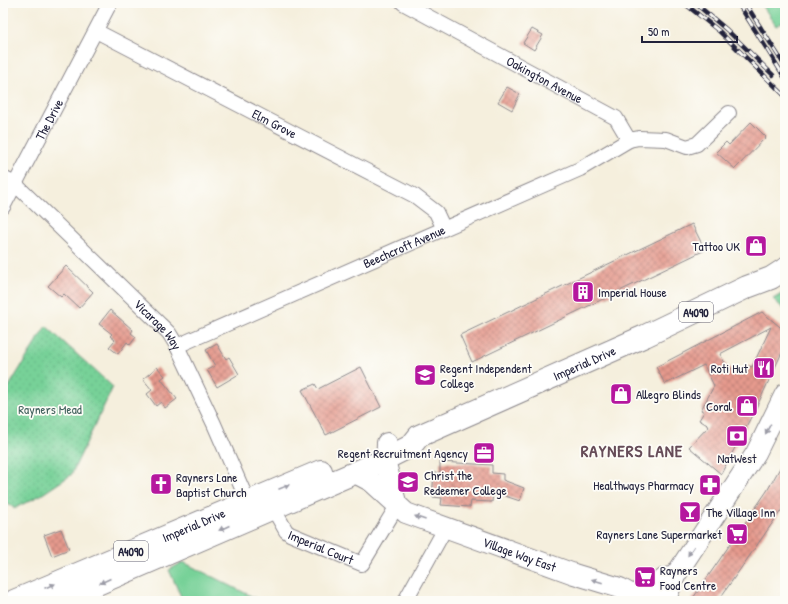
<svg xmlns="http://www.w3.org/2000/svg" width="788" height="604" font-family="'Patrick Hand',sans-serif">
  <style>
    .grass { fill: url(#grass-dots); stroke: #4c7a6a }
    .park { fill: #77d198; stroke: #4c7a6a }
    .building { fill: url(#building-cross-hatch); fill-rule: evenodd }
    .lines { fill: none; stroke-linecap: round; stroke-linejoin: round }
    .street-casing { stroke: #8c888c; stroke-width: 16 }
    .secondary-casing { stroke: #8c888c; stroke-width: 22 }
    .primary-casing { stroke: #8c888c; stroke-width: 24 }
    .street { stroke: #fff; stroke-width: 14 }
    .secondary { stroke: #fff; stroke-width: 20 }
    .primary { stroke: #fff; stroke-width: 22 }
    .rail-casing { stroke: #22223b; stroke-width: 4.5 }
    .rail { stroke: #fdfcf7; stroke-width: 3; stroke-dasharray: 9; stroke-linecap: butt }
    .oneway { fill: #9c9ca7 }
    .labels { text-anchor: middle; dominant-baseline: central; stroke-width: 3.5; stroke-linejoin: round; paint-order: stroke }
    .shield { fill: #fdfcf7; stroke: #646373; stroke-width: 1 }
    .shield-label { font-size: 12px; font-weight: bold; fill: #22223b }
    .street-label { font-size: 13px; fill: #22223b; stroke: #fdfcf7 }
    .poi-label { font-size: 13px; fill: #22223b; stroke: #fdfcf7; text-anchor: start }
    .park-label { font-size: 13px; fill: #405f5c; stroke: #fdfcf7 }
    .district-label { font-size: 17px; font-weight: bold; letter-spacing: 1px; fill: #664c58; stroke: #fdfcf7 }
  </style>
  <defs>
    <pattern id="grass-dots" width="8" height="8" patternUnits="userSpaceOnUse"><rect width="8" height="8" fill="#77d198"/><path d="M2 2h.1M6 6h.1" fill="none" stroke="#67b384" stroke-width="1.8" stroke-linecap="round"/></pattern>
    <pattern id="building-cross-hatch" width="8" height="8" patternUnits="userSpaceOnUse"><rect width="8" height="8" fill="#e59a8d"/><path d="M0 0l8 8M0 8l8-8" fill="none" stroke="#b97d74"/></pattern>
  </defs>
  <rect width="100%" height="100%" fill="#fdfcf7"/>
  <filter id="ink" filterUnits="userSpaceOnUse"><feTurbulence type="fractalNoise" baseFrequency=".025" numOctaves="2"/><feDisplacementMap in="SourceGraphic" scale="8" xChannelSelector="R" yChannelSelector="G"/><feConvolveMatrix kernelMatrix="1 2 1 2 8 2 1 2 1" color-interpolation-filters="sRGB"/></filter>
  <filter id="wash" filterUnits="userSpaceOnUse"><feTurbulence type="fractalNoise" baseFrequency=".012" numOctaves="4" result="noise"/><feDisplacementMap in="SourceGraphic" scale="16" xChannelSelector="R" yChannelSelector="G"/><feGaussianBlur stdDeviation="0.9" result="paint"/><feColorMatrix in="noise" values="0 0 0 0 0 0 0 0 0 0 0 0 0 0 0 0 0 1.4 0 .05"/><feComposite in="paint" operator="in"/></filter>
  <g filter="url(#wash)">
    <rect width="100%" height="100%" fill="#f5efdd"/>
    <g class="grass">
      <polygon points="785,292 785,310 773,299"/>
      <polygon points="46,326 113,387 71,475 41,495 15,508 3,502 3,396"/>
    </g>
    <g class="park">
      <polygon points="761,3 785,3 785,21 776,26"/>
      <polygon points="183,562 261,601 183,601 169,570"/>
    </g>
    <g id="blocks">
      <g class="building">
        <polygon points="532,29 543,35 534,50 523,43"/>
        <polygon points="507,87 520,94 512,110 498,102"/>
        <polygon points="751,122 766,137 735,169 716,152 726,142 729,145"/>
        <polygon points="692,224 705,250 472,362 460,335"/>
        <polygon points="66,266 93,292 79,308 64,294 61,297 48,286"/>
        <polygon points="110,310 133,330 131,333 136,337 130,345 127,342 118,354 109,347 115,340 110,336 112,334 99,324"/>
        <path d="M762,312l23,19v15l-27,58 -37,70 -32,-27 20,-21 -10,-6 5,-8 -3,-2 13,-24 -10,-21 -39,19 -9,-17zM771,327l-19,40 -4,-1 -4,8 -17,-7 -7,-13z"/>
        <polygon points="217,344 226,359 229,357 239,374 217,387 207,370 215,366 206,350"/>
        <polygon points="157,367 165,376 161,379 177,399 165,408 161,402 156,406 147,394 152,390 143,379"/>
        <polygon points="361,367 381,407 326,435 302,390 315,384 318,389"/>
        <polygon points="785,459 785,505 718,601 691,601 767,491"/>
        <polygon points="440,462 492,465 492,473 503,474 503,480 524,488 520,501 493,492 492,502 471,501 470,507 441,505 442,498 432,497 434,473 440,473"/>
        <polygon points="61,529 69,549 52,556 44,535"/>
      </g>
    </g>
  </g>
  <g filter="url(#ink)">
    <use href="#blocks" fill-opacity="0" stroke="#8c888c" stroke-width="1"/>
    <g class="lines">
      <g class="street-casing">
        <g id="street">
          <path id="s1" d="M403,3l213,115 13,22 10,-2 27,1 21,8 10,-3 32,-31"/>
          <path id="s2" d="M96,31l319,165 21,16 7,15"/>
          <path id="s3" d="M3,178l12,6 154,149 8,13 37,78 37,85"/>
          <path id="s4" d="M3,207l107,-204"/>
          <path id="s5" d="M177,346l403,-177 49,-29"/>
          <path id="s6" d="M273,508l13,23 4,3 72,30 35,-58"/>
          <polyline points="405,601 446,527"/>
        </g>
      </g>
      <g class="secondary-casing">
        <g id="secondary">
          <polyline points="387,443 386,464 397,506"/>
          <path id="s7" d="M355,473l17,9 34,31 168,61 46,14 23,13"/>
          <polyline points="634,594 650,589 665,578 675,576"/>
          <polyline points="665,601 675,576 756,453 785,394"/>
        </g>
      </g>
      <g class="primary-casing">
        <g id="primary">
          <path id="s8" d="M14,601l307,-130"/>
          <path id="s9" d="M58,601l317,-137 36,-18 8,-10 226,-100 102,-49 24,-9 14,-9"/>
        </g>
      </g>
      <use href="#street" class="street"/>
      <use href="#secondary" class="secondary"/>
      <use href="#primary" class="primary"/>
      <g class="rail-casing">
        <g id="rail">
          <polyline points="684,3 719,31 785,96"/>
          <polyline points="695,3 727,30 773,75"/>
          <polyline points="738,3 785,78"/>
          <polyline points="745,3 785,66"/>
        </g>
      </g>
      <use href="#rail" class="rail"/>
    </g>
    <defs><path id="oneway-solid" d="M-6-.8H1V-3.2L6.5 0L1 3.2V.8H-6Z"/></defs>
    <g class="oneway">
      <use href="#oneway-solid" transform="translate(768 429) rotate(118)"/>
      <use href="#oneway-solid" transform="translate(284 487) rotate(-22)"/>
      <use href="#oneway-solid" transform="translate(420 518) rotate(-160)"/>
      <use href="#oneway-solid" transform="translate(224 528) rotate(156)"/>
      <use href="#oneway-solid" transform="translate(691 551) rotate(124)"/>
      <use href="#oneway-solid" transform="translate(105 581) rotate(156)"/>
      <use href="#oneway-solid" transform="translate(597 581) rotate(-163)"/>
      <use href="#oneway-solid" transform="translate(50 586) rotate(-23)"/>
    </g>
  </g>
  <defs>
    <g id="shop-square" transform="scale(1.15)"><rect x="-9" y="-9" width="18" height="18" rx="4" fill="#b5179e" stroke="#fdfcf7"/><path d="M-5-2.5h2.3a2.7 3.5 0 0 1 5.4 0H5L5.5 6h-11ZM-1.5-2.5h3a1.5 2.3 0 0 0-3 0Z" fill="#fff"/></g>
    <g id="building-square" transform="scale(1.15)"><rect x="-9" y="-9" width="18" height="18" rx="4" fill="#b5179e" stroke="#fdfcf7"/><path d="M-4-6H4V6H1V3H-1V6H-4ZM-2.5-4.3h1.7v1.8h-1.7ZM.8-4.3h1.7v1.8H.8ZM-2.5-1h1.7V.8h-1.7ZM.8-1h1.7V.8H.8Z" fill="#fff"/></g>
    <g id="restaurant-square" transform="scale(1.15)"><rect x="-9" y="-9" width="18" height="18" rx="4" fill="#b5179e" stroke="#fdfcf7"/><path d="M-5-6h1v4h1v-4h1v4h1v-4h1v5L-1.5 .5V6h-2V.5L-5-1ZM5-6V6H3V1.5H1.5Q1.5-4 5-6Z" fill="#fff"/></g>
    <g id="school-square" transform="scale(1.15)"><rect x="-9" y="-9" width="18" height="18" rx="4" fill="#b5179e" stroke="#fdfcf7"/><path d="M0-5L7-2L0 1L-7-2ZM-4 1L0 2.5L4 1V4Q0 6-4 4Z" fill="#fff"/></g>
    <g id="bank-square" transform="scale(1.15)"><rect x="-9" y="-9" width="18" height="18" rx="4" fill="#b5179e" stroke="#fdfcf7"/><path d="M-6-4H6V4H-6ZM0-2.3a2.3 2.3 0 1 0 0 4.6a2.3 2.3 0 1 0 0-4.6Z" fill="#fff"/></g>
    <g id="office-square" transform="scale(1.15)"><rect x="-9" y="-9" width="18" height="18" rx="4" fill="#b5179e" stroke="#fdfcf7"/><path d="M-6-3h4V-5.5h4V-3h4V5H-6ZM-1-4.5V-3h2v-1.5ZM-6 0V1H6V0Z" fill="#fff"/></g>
    <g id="university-square" transform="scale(1.15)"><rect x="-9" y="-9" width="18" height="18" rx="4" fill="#b5179e" stroke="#fdfcf7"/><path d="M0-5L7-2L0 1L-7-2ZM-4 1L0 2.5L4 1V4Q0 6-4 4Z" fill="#fff"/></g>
    <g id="church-square" transform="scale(1.15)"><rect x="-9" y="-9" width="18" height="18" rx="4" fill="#b5179e" stroke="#fdfcf7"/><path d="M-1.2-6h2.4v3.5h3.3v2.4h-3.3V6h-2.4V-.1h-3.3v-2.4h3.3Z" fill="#fff"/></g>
    <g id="pharmacy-square" transform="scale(1.15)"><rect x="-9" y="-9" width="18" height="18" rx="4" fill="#b5179e" stroke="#fdfcf7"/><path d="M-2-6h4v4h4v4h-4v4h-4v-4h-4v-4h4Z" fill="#fff"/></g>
    <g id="bar-square" transform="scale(1.15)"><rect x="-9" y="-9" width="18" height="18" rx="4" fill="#b5179e" stroke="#fdfcf7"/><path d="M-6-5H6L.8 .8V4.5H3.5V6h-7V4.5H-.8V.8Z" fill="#fff"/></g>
    <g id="supermarket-square" transform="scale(1.15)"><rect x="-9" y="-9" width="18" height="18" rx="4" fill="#b5179e" stroke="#fdfcf7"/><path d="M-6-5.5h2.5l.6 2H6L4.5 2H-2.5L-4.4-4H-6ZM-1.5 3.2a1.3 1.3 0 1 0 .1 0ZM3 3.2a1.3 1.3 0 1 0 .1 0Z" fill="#fff"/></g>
  </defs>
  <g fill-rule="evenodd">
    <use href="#shop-square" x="756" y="246"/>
    <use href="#building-square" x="583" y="292"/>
    <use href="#restaurant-square" x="764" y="368"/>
    <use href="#school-square" x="425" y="375"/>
    <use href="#shop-square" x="621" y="394"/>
    <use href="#shop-square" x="747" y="406"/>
    <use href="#bank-square" x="737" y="436"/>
    <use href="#office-square" x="484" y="453"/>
    <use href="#university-square" x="408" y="482"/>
    <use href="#church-square" x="161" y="484"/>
    <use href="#pharmacy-square" x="710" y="485"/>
    <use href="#bar-square" x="690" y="512"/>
    <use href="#supermarket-square" x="737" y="534"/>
    <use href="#supermarket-square" x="645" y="577"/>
  </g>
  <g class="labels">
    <g class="shield">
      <rect x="679" y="302" width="34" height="20" rx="3"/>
      <rect x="114" y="541" width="34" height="20" rx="3"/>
    </g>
    <g class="shield-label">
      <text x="696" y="312">A4090</text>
      <text x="131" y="551">A4090</text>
    </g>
    <g class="street-label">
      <text stroke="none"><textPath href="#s1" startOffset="161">Oakington Avenue</textPath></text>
      <text stroke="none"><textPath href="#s4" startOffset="99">The Drive</textPath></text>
      <text stroke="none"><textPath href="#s2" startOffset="201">Elm Grove</textPath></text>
      <text stroke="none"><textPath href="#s5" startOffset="248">Beechcroft Avenue</textPath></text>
      <text stroke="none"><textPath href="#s3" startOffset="214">Vicarage Way</textPath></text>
      <text stroke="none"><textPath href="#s9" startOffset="579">Imperial Drive</textPath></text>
      <text stroke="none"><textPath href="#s8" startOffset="195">Imperial Drive</textPath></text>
      <text stroke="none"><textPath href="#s6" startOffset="65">Imperial Court</textPath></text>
      <text stroke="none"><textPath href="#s7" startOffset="186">Village Way East</textPath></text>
    </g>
    <g class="poi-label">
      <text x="740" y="246" text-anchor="end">Tattoo UK</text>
      <text x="598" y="292">Imperial House</text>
      <text x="440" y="368">Regent Independent<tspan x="440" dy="15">College</tspan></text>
      <text x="748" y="368" text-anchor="end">Roti Hut</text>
      <text x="636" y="394">Allegro Blinds</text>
      <text x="732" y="406" text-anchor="end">Coral</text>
      <text x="468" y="453" text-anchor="end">Regent Recruitment Agency</text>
      <text x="737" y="458" text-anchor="middle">NatWest</text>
      <text x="424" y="475">Christ the<tspan x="424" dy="15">Redeemer College</tspan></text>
      <text x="176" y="477">Rayners Lane<tspan x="176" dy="15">Baptist Church</tspan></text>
      <text x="694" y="485" text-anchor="end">Healthways Pharmacy</text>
      <text x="706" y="512">The Village Inn</text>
      <text x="722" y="534" text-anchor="end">Rayners Lane Supermarket</text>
      <text x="660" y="570">Rayners<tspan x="660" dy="15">Food Centre</tspan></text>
    </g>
    <g class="park-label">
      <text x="50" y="409">Rayners Mead</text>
    </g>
    <g class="district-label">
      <text x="632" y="450">RAYNERS LANE</text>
    </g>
  </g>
  <rect width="788" height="604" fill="none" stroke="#fdfcf7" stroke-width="16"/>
  <path d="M642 36v6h95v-6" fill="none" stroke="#22223b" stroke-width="2"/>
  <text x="648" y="36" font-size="12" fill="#22223b" stroke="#fdfcf7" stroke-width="3" paint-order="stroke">50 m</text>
</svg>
